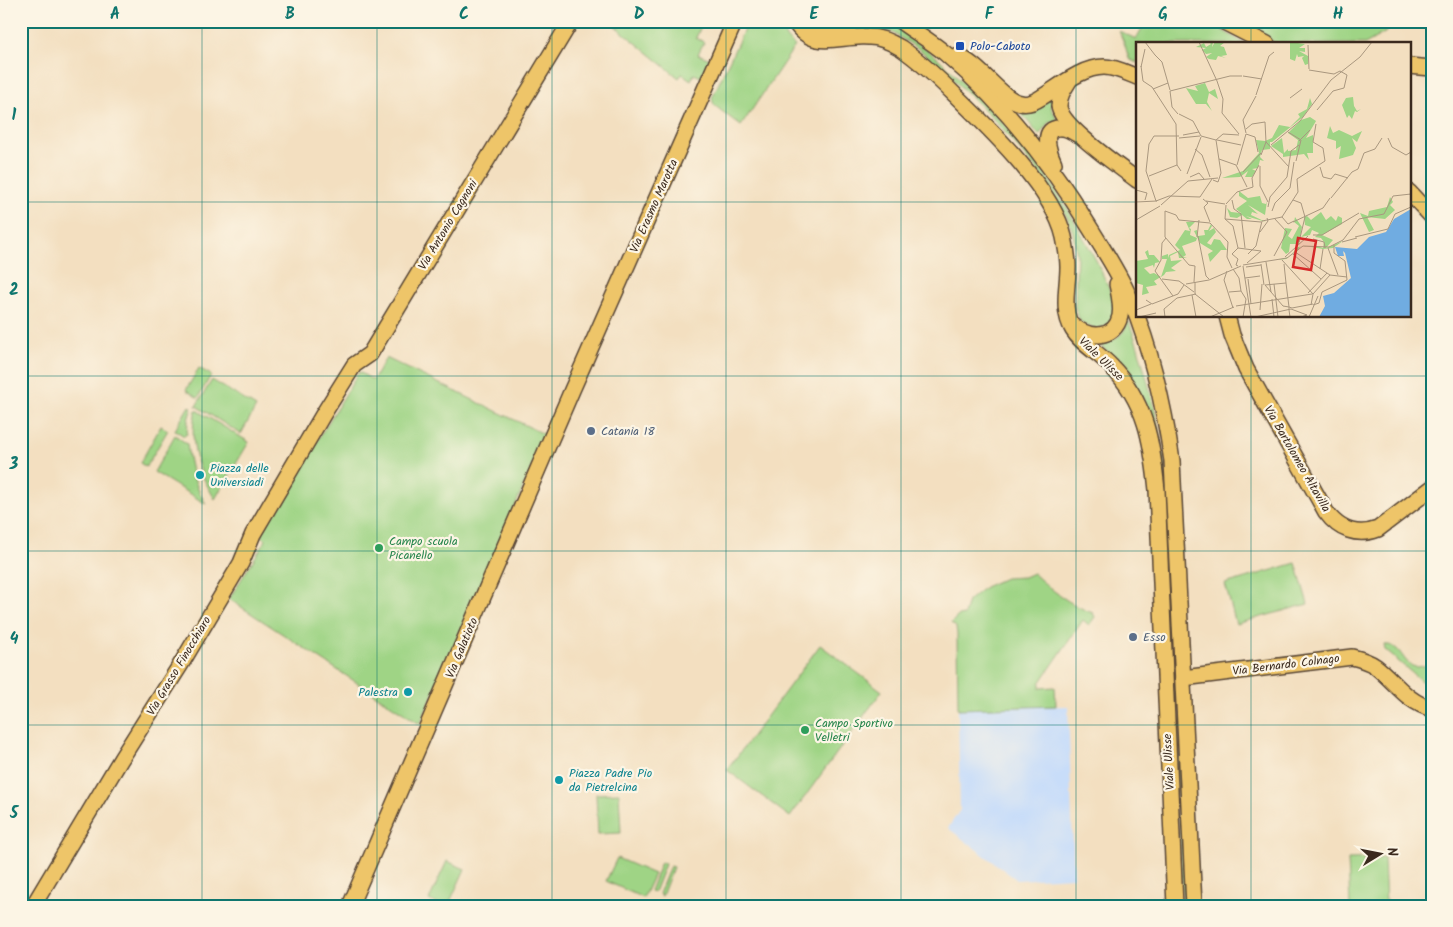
<svg xmlns="http://www.w3.org/2000/svg" width="1453" height="927" font-family="Kalam,sans-serif">
  <style>
    .built { fill: #c8ddf9 }
    .green { fill: #9fd485; stroke: #6d7f52 }
    .lines { fill: none; stroke-linecap: round; stroke-linejoin: round }
    .major-casing { stroke: #574536; stroke-width: 18 }
    .major { stroke: #eec569; stroke-width: 15 }
    .grid { fill: none; stroke: #0f766e; stroke-width: 1; stroke-opacity: 0.55 }
    .transit-dot { fill: #1a4fb4; stroke: #fcf5e5; stroke-width: 2 }
    .service-dot { fill: #5c6f8a; stroke: #fcf5e5; stroke-width: 2 }
    .culture-dot { fill: #0f9aa8; stroke: #fcf5e5; stroke-width: 2 }
    .leisure-dot { fill: #2e9e5b; stroke: #fcf5e5; stroke-width: 2 }
    .labels { text-anchor: middle; dominant-baseline: central; stroke-width: 4.5; stroke-linejoin: round; paint-order: stroke }
    .transit-label { font-size: 12px; fill: #164399; stroke: #fcf5e5; text-anchor: start }
    .street-label { font-size: 12px; fill: #3b2a1e; stroke: #fcf5e5 }
    .service-label { font-size: 12px; fill: #4e5e75; stroke: #fcf5e5; text-anchor: start }
    .culture-label { font-size: 12px; fill: #0d838f; stroke: #fcf5e5; text-anchor: start }
    .leisure-label { font-size: 12px; fill: #27864d; stroke: #fcf5e5; text-anchor: start }
    .inset-road { fill: none; stroke: #a9977f; stroke-width: 1 }
    .view { fill: #d62828; fill-opacity: 0.15; stroke: #d62828; stroke-width: 2.5 }
    .inset-edge { fill: none; stroke: #3b2a1e; stroke-width: 2.5 }
    .neatline { fill: none; stroke: #0f766e; stroke-width: 2 }
    .grid-label { font-size: 16px; text-anchor: middle; font-weight: bold; fill: #0f766e }
  </style>
  <rect width="100%" height="100%" fill="#fcf5e5"/>
  <filter id="ink" filterUnits="userSpaceOnUse"><feTurbulence type="fractalNoise" baseFrequency=".02" numOctaves="2"/><feDisplacementMap in="SourceGraphic" scale="10" xChannelSelector="R" yChannelSelector="G"/><feConvolveMatrix kernelMatrix="1 2 1 2 8 2 1 2 1" color-interpolation-filters="sRGB"/></filter>
  <filter id="wash" filterUnits="userSpaceOnUse"><feTurbulence type="fractalNoise" baseFrequency=".0096" numOctaves="4" result="noise"/><feDisplacementMap in="SourceGraphic" scale="20" xChannelSelector="R" yChannelSelector="G"/><feGaussianBlur stdDeviation="1.12" result="paint"/><feColorMatrix in="noise" values="0 0 0 0 0 0 0 0 0 0 0 0 0 0 0 0 0 1.4 0 .05"/><feComposite in="paint" operator="in"/></filter>
  <g filter="url(#wash)">
    <rect width="100%" height="100%" fill="#f3dfc0"/>
    <polygon class="built" points="1068,706 1074,877 1017,880 948,828 960,810 958,709"/>
    <g class="green">
      <polygon points="609,21 696,21 701,26 696,38 704,42 698,54 710,59 701,77 694,74 691,80 682,74 679,78"/>
      <polygon points="748,21 777,21 787,39 795,46 741,126 714,105 712,98"/>
      <polygon points="823,21 889,21 939,59 993,111 1042,168 1066,206 1097,262 1113,297 1114,316 1108,325 1098,329 1086,326 1080,321 1075,307 1077,255 1073,232 1067,217 1038,171 990,115 936,63 919,49 893,33 868,25 848,23 833,24"/>
      <polygon points="1146,21 1207,21 1245,44 1137,44 1137,63 1129,59 1125,45 1119,31 1136,39"/>
      <polygon points="1251,21 1385,21 1386,32 1365,44 1278,44 1258,34"/>
      <polygon points="1053,97 1051,107 1058,121 1049,122 1039,135 1020,112 1036,108"/>
      <path d="M1128,319l10,28 16,58 12,66 12,241h-4l-12,-242c-5,-38 -14,-72 -39,-101 -7,-9 -17,-17 -24,-26 15,-2 26,-7 29,-24z"/>
      <polygon points="386,358 546,435 420,724 229,599 266,540 260,535 359,372 373,380"/>
      <polygon points="199,368 211,375 198,398 186,390"/>
      <polygon points="212,380 256,407 241,434 196,406"/>
      <polygon points="189,406 192,407 188,420 187,434 184,436 175,430"/>
      <path d="M196,410l53,32 -34,57c-17,-27 -27,-57 -19,-89z"/>
      <polygon points="161,426 168,430 146,467 140,463"/>
      <path d="M175,435l12,9c3,22 7,41 19,60l-52,-32z"/>
      <polygon points="1296,563 1308,604 1236,624 1225,584"/>
      <path d="M1033,573c16,15 38,33 60,40l2,4 -6,8 -6,-5 -43,63v5l15,-1 1,19 -98,3 -1,-75 -1,-7 -5,-4 7,-7 6,-1 4,-14 17,-14 20,-9 19,-1z"/>
      <polygon points="820,645 882,691 790,817 727,770"/>
      <path d="M1384,645c18,-2 18,20 32,22 5,0 11,-2 16,-3v26l-47,-40z"/>
      <polygon points="1175,726 1178,726 1187,906 1183,906"/>
      <polygon points="619,793 621,833 598,834 596,794"/>
      <polygon points="617,858 654,874 643,898 606,881"/>
      <polygon points="1384,858 1386,906 1350,906 1348,859"/>
      <polygon points="447,861 465,869 448,906 442,906 429,900"/>
      <polygon points="661,862 665,864 654,892 650,891"/>
      <polygon points="670,866 673,867 662,896 659,894"/>
    </g>
  </g>
  <g filter="url(#ink)">
    <g class="lines">
      <g class="major-casing">
        <g id="major">
          <path d="M794,21c20,32 46,13 75,16 12,0 22,5 32,11 20,14 37,30 54,47 35,34 98,94 109,142 2,10 4,20 4,30 0,21 -7,43 5,63 9,15 26,23 38,36 35,36 41,76 46,124l18,416"/>
          <path d="M813,21c10,10 23,10 36,12"/>
          <path d="M900,21c15,11 32,21 46,33 59,50 106,111 146,177 14,23 29,45 39,70 21,51 33,105 41,160l22,445"/>
          <polyline points="1222,21 1267,44"/>
          <path d="M956,56c24,7 45,44 65,47 7,2 15,-2 21,-6 18,-11 40,-30 62,-30 11,0 23,6 33,10"/>
          <polyline points="1409,66 1432,68"/>
          <path d="M1069,81c-5,8 -10,15 -10,25 1,20 61,61 78,74"/>
          <path d="M1054,163c-5,-11 -15,-37 8,-35 5,0 11,4 15,6"/>
          <polyline points="1409,192 1432,217"/>
          <path d="M1227,316l5,19 14,34 80,143c13,18 31,25 52,17l54,-41"/>
          <path d="M1073,325c15,14 42,15 47,-9 2,-10 -1,-22 -3,-32"/>
          <path d="M1183,678l169,-21c8,2 16,4 23,9 21,16 30,35 57,43"/>
          <polyline points="33,906 121,759 181,664 241,563 253,534 324,413 354,365 370,354 571,21"/>
          <polyline points="350,906 572,390 735,21"/>
        </g>
      </g>
      <use href="#major" class="major"/>
    </g>
  </g>
  <path class="grid" d="M202,21v885M377,21v885M552,21v885M726,21v885M901,21v885M1076,21v885M1251,21v23M21,202h1116M1409,202h23M1251,316v590M21,376h1411M21,551h1411M21,725h1411"/>
  <rect class="transit-dot" x="955" y="41" width="10" height="10" rx="2.5"/>
  <g class="service-dot">
    <circle cx="591" cy="431" r="5"/>
    <circle cx="1133" cy="637" r="5"/>
  </g>
  <g class="culture-dot">
    <circle cx="200" cy="475" r="5"/>
    <circle cx="408" cy="692" r="5"/>
    <circle cx="559" cy="780" r="5"/>
  </g>
  <g class="leisure-dot">
    <circle cx="379" cy="548" r="5"/>
    <circle cx="805" cy="730" r="5"/>
  </g>
  <g class="labels">
    <g class="transit-label">
      <text x="970" y="46">Polo-Caboto</text>
    </g>
    <g class="street-label">
      <text transform="translate(654 206) rotate(-66)">Via Erasmo Marotta</text>
      <text transform="translate(448 225) rotate(-59)">Via Antonio Cagnoni</text>
      <text transform="translate(1101 359) rotate(44)">Viale Ulisse</text>
      <text transform="translate(1297 459) rotate(60)">Via Bartolomeo Altavilla</text>
      <text transform="translate(462 648) rotate(-67)">Via Galatioto</text>
      <text transform="translate(1286 665) rotate(-7)">Via Bernardo Colnago</text>
      <text transform="translate(179 666) rotate(-59)">Via Grasso Finocchiaro</text>
      <text transform="translate(1169 762) rotate(-93)">Viale Ulisse</text>
    </g>
    <g class="service-label">
      <text x="601" y="431">Catania 18</text>
      <text x="1143" y="637">Esso</text>
    </g>
    <g class="culture-label">
      <text x="210" y="468">Piazza delle<tspan x="210" dy="14">Universiadi</tspan></text>
      <text x="398" y="692" text-anchor="end">Palestra</text>
      <text x="569" y="773">Piazza Padre Pio<tspan x="569" dy="14">da Pietrelcina</tspan></text>
    </g>
    <g class="leisure-label">
      <text x="389" y="541">Campo scuola<tspan x="389" dy="14">Picanello</tspan></text>
      <text x="815" y="723">Campo Sportivo<tspan x="815" dy="14">Velletri</tspan></text>
    </g>
  </g>
  <g transform="translate(1136 42)">
    <rect width="275" height="275" fill="#f3dfc0"/>
    <path d="M73,0h4l-1,5 3,-5h10l-5,4 4,1 3,8 -6,1 5,2 -8,-2 -2,4 -7,-1 -3,-2 6,-4 -6,1 -4,-4 4,-2 -10,-1 8,-4 2,4 5,-3zM154,0l15,2 -6,4h6v4l-6,-1 9,5v8l-3,1 -3,-7 2,-2 -6,1 -1,-3 -2,7 -5,-2zM69,41l4,9 6,-3 3,10 -9,-6 -2,9 5,9 -6,-7h-10l-10,-16 12,3 -3,-5zM217,55l1,9 3,5 4,-2 -4,3 -2,-1 -3,8 -3,-4 -2,3 -5,-13 4,-7zM174,56l2,6 -9,13 -31,25h-2v7l-8,1 -2,7 4,4 -4,-1 -2,8 -6,1 4,2 -4,6h-7l3,-6 -8,6 -18,1 21,-7 16,-18 -3,-13 9,1 7,-3 7,-13 11,2 10,-10 -2,-3 9,-5zM174,75l6,4 -10,17 7,-3v18h-6l2,7 -5,-6 -21,3v-3l-12,-8 11,-8 2,15 4,-4v2l8,-1 2,-10 -10,-7 13,-13zM194,84l3,7 6,-3 13,6 10,-5 -5,11 -5,-4 4,10 -3,7 -14,4 2,-13 -5,3v-8l-9,-3zM103,149l9,7 12,-2 2,7 4,1 1,-3 -2,14 -17,-10 10,9 -6,-2 -1,3 15,7 -20,-6 6,3h-5l-5,-4 -5,3 -7,-1 -3,-9 4,4 10,1 -5,-4 11,-8 -8,-5zM254,155l3,5 -3,3 5,5 -10,9 -18,-2 7,13 -5,2 -9,-19 8,3 1,-5 18,-4zM185,170l5,8 5,-4 5,5 2,-5 4,2v6l-20,11 11,5 -7,8 17,-7 -10,7 -10,1 -18,-3 -5,1 -5,8v-3h-1l-4,4 -4,3 -8,1 11,-3 9,-10 8,-1 11,1v-1l6,2 1,-6 -3,-4 -6,-1 4,-4 -7,-3 -2,5 -9,2 10,-10 -6,-2 -1,-8 3,-1 4,4zM159,175l7,10 -3,17h-9l-1,8 -3,2 -5,-6 4,-20 7,1 -4,7 4,3 7,-13 -5,-4zM60,179l-7,7 2,1 -1,6 7,3 -1,3 -14,5 4,9 -3,2 4,1h-8l-1,-6 -8,4 1,5 11,-1 -11,8 5,3 -10,1 -2,3 -10,6 3,4 -11,2 3,6 -7,2 1,-10 -7,-2v-22l12,-2 -3,-7 3,-2 1,5h5l6,7 -5,1 -1,5 -1,-3 -9,3 6,6 4,-1 7,4 6,-18h-5v-3l6,-2v4l1,-3 11,-5 -5,-5 10,-15 5,1 -4,-9 12,-1v1zM75,182l1,2 -3,5 5,-3 2,4 -9,11 4,2 3,-6 6,1 7,10h-6l-11,12 -2,-8 5,-3 -13,-8 -6,-12 3,-1 1,6 7,-1 -1,-5h4z" fill="#9fd485"/>
    <path d="M275,167v108h-92l6,-11 -2,-10 11,-3 17,-15 -6,-25 -2,-2 1,5h-6l-3,-9 22,2 12,-12 17,-5 8,-13z" fill="#70ace1"/>
    <path class="inset-road" d="M9,0l10,13M63,0l18,39 6,18 -1,14 17,21M172,3l1,24M19,13l7,7 8,28M5,24l2,15 9,6 24,37 1,41 4,6M5,25l4,-18M173,28l25,4 6,-3 7,4 -3,13 -11,3M107,34l19,3M17,47l15,-6M34,49l60,-15h12M34,49l2,16 6,7M120,53l13,-39 5,-4M154,56l12,-9M181,68l16,-19M43,72l14,7M57,79l8,15 15,4M110,87l6,-5 13,-2M152,90l13,8 -5,21M110,91l-3,-13 13,-24M110,92l9,3 3,15M47,93l16,-3M43,96l21,-2M252,96l4,9 14,8 5,-3M80,98l7,-6 16,1M81,98l24,5M163,99l11,-11M130,100l23,25M13,102l-3,27 10,30M13,102l5,-8h25M135,103l29,-24 31,-41 29,-23 12,-15M59,107l7,6 8,22M125,113l5,-13 -1,-20M83,117l17,6M100,123l11,22M101,123l9,-31M124,124v20M184,125l3,10 8,2 4,-5 13,4M107,130l18,-19M51,132l14,-37M13,134l28,-11M54,135l9,-4 5,6M77,138l5,2 3,-9 -5,-33M124,144l8,16M117,145l-1,-9 7,-13M0,148l11,3 -2,7M64,155l12,-18M195,156l21,-26 6,-3 6,-16 11,-4 7,-11M67,157l5,4 -4,4 6,15M96,158l2,9 7,5M157,158l8,3 4,14M20,159l13,-5 31,1M70,159l19,3M0,160l21,-1M90,162l11,-12 16,-5M25,163l27,-24 30,-3M90,163l-1,14 8,7 5,22M132,165l2,-10 17,-20 4,-26 8,-6M29,169l11,4 3,5 31,3 18,19 -1,15 5,11M29,169v26l24,28 6,1 -1,16M136,169l3,-8 15,-15 4,-26M105,172l4,34M138,176l13,14 -13,24M89,177l36,3M0,178l24,-14M158,179l-6,3 -6,-7 16,-25 -1,-13 28,-18 -2,-13 -10,-6 3,-18M157,180l30,-14 7,-10M124,190l8,-11 -1,-3M177,193h9l37,-22M62,194l8,40 3,3M61,195l2,-17M219,195l33,-8 7,-15 16,-7M30,196l-4,5 -1,17 -6,11 18,25M177,197l11,3 1,6M163,200l6,-25M206,200l15,-4M102,206l23,3 -14,12M192,206l10,27M159,210l35,23 17,2M112,212l8,-8 6,-25 20,-4M157,212l28,25M149,215l23,-21M146,218l31,34M130,220l5,30M125,222l3,21M148,222l2,19M107,223l44,-7 16,-12 26,1 14,-7 16,-21 25,-5 9,-18 18,-2M102,224l-2,-1 2,-6 -6,-5 6,-6M107,224l8,51M110,225l15,-2M184,227l3,-20M91,229l-3,9 9,28M109,236l15,-2M26,237l17,2 15,11M112,237l3,25M59,240v12l29,23M50,242l23,-4 32,-14M138,242l4,33M105,249l5,8 -3,18M93,250l12,-1 -2,-13 -6,-9M172,251l19,-20M56,253l4,22M136,257l2,18M10,258l6,4 26,-10 6,-9M175,263l2,-11 17,-19M177,263l6,-2 3,-11 25,-12 -2,-19 -11,-8v-8M100,264l76,-12M155,267l16,6 -6,2M0,268l15,-6M124,268l2,-26M3,275l17,-4M29,275l-1,-8 13,-11 19,-4M74,275l24,-10M119,275l36,-8M154,275l-1,-7v-3l-3,-24 -21,2 18,21 6,1 3,1 21,-4M173,275l9,-21"/>
    <path class="view" d="M162,196l18,3 -5,29 -18,-3z"/>
    <rect width="275" height="275" class="inset-edge"/>
  </g>
  <rect width="1453" height="927" fill="none" stroke="#fcf5e5" stroke-width="55"/>
  <g transform="translate(1380 854) rotate(80)" stroke="#fcf5e5" stroke-width="4" paint-order="stroke">
  <path d="M0-4L9 19L0 12L-9 19Z" fill="#3b2a1e"/>
  <text y="-8" font-size="14" font-weight="bold" text-anchor="middle" fill="#3b2a1e">N</text>
  </g>
  <rect x="28" y="28" width="1398" height="872" class="neatline"/>
  <g class="grid-label">
    <text x="115" y="19">A</text>
    <text x="290" y="19">B</text>
    <text x="464" y="19">C</text>
    <text x="639" y="19">D</text>
    <text x="814" y="19">E</text>
    <text x="989" y="19">F</text>
    <text x="1163" y="19">G</text>
    <text x="1338" y="19">H</text>
    <text x="14" y="120">1</text>
    <text x="14" y="295">2</text>
    <text x="14" y="469">3</text>
    <text x="14" y="644">4</text>
    <text x="14" y="818">5</text>
  </g>
</svg>
